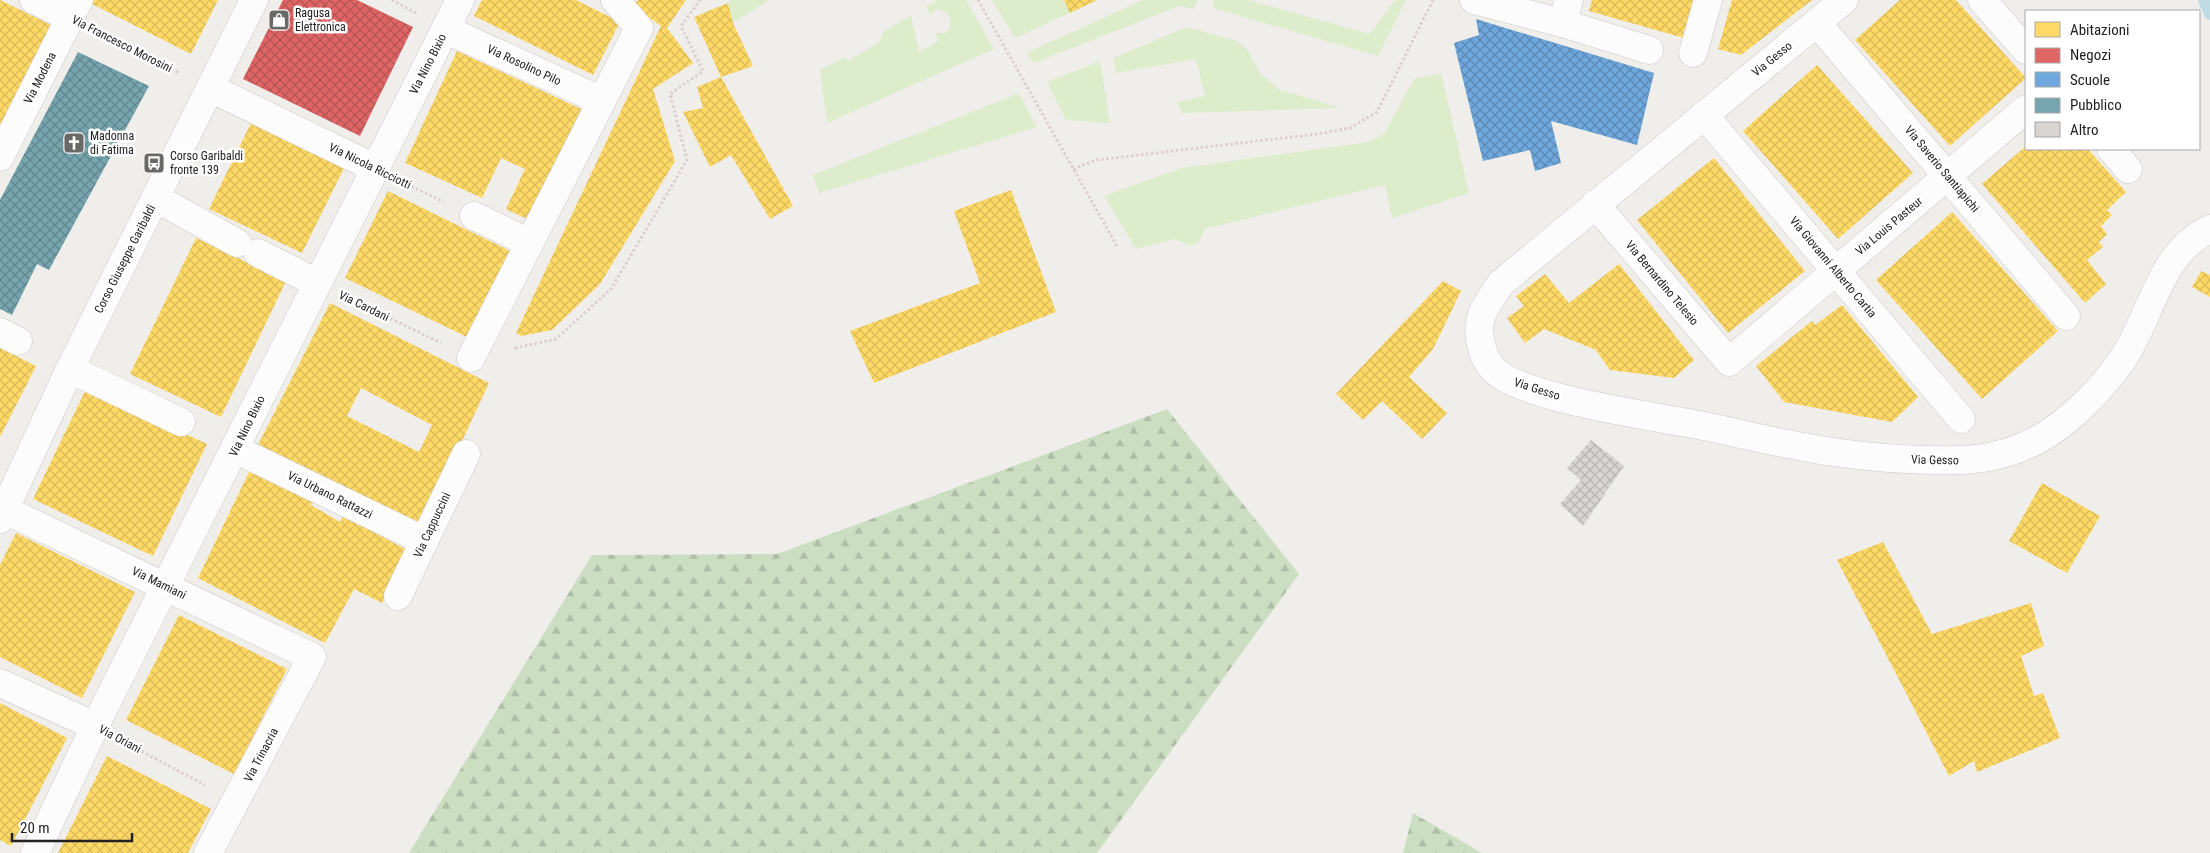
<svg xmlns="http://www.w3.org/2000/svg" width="2210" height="853" font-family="'Roboto Condensed',sans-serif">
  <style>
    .forest { fill: url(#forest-firs) }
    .garden { fill: #ddeccb }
    .homes { fill: url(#homes-cross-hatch); fill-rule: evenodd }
    .shops { fill: url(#shops-cross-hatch) }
    .schools { fill: url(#schools-cross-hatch) }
    .public { fill: url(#public-cross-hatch) }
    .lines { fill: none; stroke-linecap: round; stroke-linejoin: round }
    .stream { stroke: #bfdbe3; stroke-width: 12 }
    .building { fill: url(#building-cross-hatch) }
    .minor-casing { stroke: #c9c8c7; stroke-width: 29 }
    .path { stroke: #dccecd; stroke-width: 3; stroke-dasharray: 2.5 2.5; stroke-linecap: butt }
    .minor { stroke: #fdfcfc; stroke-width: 28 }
    .labels { text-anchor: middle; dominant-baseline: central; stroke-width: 5; stroke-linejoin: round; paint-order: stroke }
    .poi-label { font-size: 12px; fill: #222; stroke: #fff; text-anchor: start }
    .street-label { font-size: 12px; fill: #222; stroke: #fff }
  </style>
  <defs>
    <pattern id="forest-firs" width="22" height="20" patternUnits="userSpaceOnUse" patternTransform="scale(1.25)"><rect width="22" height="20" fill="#cbdec1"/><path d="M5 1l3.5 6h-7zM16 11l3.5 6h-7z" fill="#aebea6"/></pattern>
    <pattern id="homes-cross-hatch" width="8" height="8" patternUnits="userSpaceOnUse" patternTransform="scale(1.25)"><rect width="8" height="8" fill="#ffd966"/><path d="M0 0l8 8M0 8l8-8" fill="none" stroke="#daba58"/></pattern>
    <pattern id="shops-cross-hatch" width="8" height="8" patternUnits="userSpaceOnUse" patternTransform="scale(1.25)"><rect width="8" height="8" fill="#e06666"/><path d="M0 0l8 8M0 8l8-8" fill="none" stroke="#b55454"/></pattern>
    <pattern id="schools-cross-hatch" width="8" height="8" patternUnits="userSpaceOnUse" patternTransform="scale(1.25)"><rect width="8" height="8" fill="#6fa8dc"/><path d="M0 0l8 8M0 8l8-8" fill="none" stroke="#5b88b2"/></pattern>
    <pattern id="public-cross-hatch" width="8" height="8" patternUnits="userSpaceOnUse" patternTransform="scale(1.25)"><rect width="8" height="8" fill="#76a5af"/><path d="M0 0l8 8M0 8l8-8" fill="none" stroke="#60868e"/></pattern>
    <pattern id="building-cross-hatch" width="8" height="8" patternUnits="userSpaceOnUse" patternTransform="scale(1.25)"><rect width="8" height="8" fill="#d7d4d2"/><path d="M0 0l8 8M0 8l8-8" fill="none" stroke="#b8b6b4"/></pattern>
  </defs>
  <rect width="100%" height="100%" fill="#f0eeeb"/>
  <g class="forest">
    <polygon points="1167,409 1299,574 1097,853 409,853 592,555 777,554"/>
    <polygon points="1413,813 1482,853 1403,853"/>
  </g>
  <g class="garden">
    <polygon points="731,0 769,0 733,23 728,3"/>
    <polygon points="938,0 966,0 994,49 827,123 820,70 845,57 848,61 881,41 883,32 911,15 919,52 938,41 936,33 945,33 950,28 950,18 945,12 937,9 930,15 926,6"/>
    <polygon points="992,0 1064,0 1070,13 1015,38"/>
    <polygon points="1143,0 1198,0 1194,9 1179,6 1034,63 1026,53"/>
    <polygon points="1214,0 1248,0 1370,34 1395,0 1406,0 1378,56 1213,8"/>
    <polygon points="1187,27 1236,41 1247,49 1260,74 1280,90 1341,108 1182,113 1177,102 1205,96 1196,59 1116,73 1113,58"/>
    <polygon points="1100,61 1110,123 1066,120 1047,82"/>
    <polygon points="1441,73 1469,193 1392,218 1385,185 1204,229 1200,241 1190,246 1175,239 1136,249 1104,196 1181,168 1369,142 1384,134 1414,79"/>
    <polygon points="1019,93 1037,127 819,193 813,175"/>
  </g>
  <g class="homes">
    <polygon points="0,0 55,27 0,135"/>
    <polygon points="94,0 218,0 191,54 92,4"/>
    <polygon points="482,0 576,0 620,22 593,75 474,16"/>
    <polygon points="638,0 686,0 667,28 693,63 653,89 675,161 600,284 552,330 521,336 516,333 661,26 633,6"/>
    <polygon points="1064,0 1097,0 1070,13"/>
    <polygon points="1592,0 1696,0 1684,38 1589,11"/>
    <polygon points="1732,0 1812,0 1741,55 1718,49"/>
    <polygon points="1900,0 1956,0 2026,78 1950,146 1855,40"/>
    <polygon points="728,3 733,23 753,66 721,77 694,17"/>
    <polygon points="457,51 581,109 529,220 506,209 525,169 501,158 482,198 405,163"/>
    <polygon points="1817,65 1913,173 1838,239 1743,131"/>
    <polygon points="721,77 793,206 770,219 731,155 710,167 683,112 703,108 697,87"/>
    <polygon points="251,123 344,168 302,253 209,209"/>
    <polygon points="2026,146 2026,149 2088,149 2126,192 2107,210 2112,215 2101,226 2107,234 2099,242 2103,247 2087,260 2106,284 2085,303 1982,184"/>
    <polygon points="1714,158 1805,271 1728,333 1637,220"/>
    <polygon points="1011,190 1056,312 874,383 850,331 980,283 954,211"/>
    <polygon points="388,191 512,252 469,338 345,278"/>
    <polygon points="1952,212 2058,331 1982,399 1876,280"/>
    <polygon points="196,238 286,281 221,417 130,374"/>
    <polygon points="1619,264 1694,360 1674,378 1610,370 1596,350 1544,329 1525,343 1507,318 1524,306 1516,296 1545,274 1569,303"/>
    <polygon points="2201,271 2210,275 2210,297 2192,287"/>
    <polygon points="1443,281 1461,291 1433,349 1409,377 1447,413 1422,439 1382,401 1363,420 1336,394"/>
    <path d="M330,303l159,80 -67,144 -164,-82zM361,388l71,37 -13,27 -72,-36z"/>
    <polygon points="1842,305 1918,397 1892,422 1784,402 1756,366 1812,321 1815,325"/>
    <polygon points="0,348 36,366 0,437"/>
    <polygon points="87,387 207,444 153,556 33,499"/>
    <polygon points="251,468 315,500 311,505 340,522 343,516 409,551 382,603 354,589 325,643 198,578"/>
    <polygon points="2042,483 2100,516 2067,573 2009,541"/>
    <polygon points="16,533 135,592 82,698 0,657 0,565"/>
    <polygon points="1883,542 1932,634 2031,603 2044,646 2021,656 2034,696 2043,693 2060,738 1977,772 1974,761 1949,776 1837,560"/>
    <polygon points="179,615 287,669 234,774 126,720"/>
    <polygon points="0,703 67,738 11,846 0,840"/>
    <polygon points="107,756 211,809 188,853 58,853"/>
  </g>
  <polygon class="shops" points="283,0 357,0 413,27 360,136 243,79"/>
  <polygon class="schools" points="1476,19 1654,73 1637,145 1551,121 1561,163 1535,171 1530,150 1483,161 1454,43 1479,35"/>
  <polygon class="public" points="78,52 149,86 49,270 37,264 12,315 0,309 0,200"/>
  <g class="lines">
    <polyline class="stream" points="2204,0 2210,14"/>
  </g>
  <polygon class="building" points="1591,440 1624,466 1583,526 1560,504 1581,480 1567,468"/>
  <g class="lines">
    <g class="minor-casing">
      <g id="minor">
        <polyline points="34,0 71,18"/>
        <polyline points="1474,0 1562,23 1649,50"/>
        <path d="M1844,0l-344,284c-5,9 -12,18 -17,28 -8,16 -2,44 10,57 28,30 166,48 211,57 43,9 86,20 129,26 41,6 84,9 126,8 22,0 48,-6 68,-15 37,-16 78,-58 99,-91 26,-42 36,-104 84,-125"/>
        <polyline points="1982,0 2026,50"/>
        <polyline points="1562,23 1569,0"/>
        <polyline points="1817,23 2066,316"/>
        <polyline points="445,29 602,101"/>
        <polyline points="1693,53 1708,0"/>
        <polyline points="210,88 375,168"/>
        <polyline points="1704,115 1961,419"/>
        <polyline points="2111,149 2128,169"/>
        <polyline points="0,157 79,0"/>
        <polyline points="156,198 237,243"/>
        <polyline points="1595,204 1729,362 2026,109"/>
        <polyline points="474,216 529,243"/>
        <polyline points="258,253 317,283"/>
        <polyline points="0,332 18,341"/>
        <polyline points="471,358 639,28 615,0"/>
        <polyline points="70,369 181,422"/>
        <polyline points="235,449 425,541"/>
        <polyline points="5,510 312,657 208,853"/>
        <polyline points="0,519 70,369 254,0"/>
        <polyline points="398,596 466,454"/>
        <polyline points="0,683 95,726"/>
        <polyline points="35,853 95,726 460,0"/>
      </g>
    </g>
    <g class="path">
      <polyline points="392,0 416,13"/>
      <polyline points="978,0 1117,246"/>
      <polyline points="100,33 179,73"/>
      <polyline points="1073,169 1096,160 1317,134 1350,128 1377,112 1433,0"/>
      <polyline points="407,184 444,202"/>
      <polyline points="350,299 441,343"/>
      <polyline points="515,348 556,339 611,289 687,160 670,94 703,71 681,26 700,0"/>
      <polyline points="124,742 205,785"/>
    </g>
    <use href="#minor" class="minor"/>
  </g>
  <defs>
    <g id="shop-square" transform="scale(1.125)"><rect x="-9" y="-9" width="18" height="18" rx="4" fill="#6a6968" stroke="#fff"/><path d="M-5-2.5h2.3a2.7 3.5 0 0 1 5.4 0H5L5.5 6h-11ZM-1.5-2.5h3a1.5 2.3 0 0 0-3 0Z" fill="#fff"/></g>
    <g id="church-square" transform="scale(1.125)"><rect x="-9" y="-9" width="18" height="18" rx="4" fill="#6a6968" stroke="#fff"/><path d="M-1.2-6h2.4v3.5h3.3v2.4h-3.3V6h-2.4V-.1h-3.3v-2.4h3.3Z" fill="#fff"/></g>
    <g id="bus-square" transform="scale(1.125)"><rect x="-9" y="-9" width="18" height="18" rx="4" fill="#6a6968" stroke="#fff"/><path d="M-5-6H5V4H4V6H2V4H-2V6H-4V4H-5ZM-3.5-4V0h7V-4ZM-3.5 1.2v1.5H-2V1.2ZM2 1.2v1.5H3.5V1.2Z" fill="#fff"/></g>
  </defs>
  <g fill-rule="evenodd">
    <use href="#shop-square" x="279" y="20"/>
    <use href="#church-square" x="74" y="143"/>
    <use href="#bus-square" x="154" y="163"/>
  </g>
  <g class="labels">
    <g class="poi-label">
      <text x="295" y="13">Ragusa<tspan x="295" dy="14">Elettronica</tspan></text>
      <text x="90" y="136">Madonna<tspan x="90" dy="14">di Fatima</tspan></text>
      <text x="170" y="156">Corso Garibaldi<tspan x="170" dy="14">fronte 139</tspan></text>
    </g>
    <g class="street-label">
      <text transform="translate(122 44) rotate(27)">Via Francesco Morosini</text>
      <text transform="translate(1772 59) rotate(-39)">Via Gesso</text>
      <text transform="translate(428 64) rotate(-63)">Via Nino Bixio</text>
      <text transform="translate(524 65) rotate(25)">Via Rosolino Pilo</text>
      <text transform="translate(40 78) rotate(-63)">Via Modena</text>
      <text transform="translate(370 166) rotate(26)">Via Nicola Ricciotti</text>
      <text transform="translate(1942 169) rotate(50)">Via Saverio Santiapichi</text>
      <text transform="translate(1889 226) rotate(-40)">Via Louis Pasteur</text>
      <text transform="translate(125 259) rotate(-63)">Corso Giuseppe Garibaldi</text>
      <text transform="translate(1833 267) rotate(50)">Via Giovanni Alberto Cartia</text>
      <text transform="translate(1662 283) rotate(50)">Via Bernardino Telesio</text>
      <text transform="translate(364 306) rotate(26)">Via Cardani</text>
      <text transform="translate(1537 389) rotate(18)">Via Gesso</text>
      <text transform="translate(247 426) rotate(-64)">Via Nino Bixio</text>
      <text transform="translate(1935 460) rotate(1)">Via Gesso</text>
      <text transform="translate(330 495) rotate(26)">Via Urbano Rattazzi</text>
      <text transform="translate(432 525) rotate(-65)">Via Cappuccini</text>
      <text transform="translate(159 583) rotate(26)">Via Mamiani</text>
      <text transform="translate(120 739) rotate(28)">Via Oriani</text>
      <text transform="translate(261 755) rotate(-62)">Via Trinacria</text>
    </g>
  </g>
  <rect x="2025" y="10" width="175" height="140" fill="#ffffff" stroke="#a7a7a7"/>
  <rect x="2035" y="22" width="25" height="15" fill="#ffd966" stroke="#a7a7a7"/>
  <text x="2070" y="35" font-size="15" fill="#222222">Abitazioni</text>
  <rect x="2035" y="48" width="25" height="15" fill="#e06666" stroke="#a7a7a7"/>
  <text x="2070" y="60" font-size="15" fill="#222222">Negozi</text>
  <rect x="2035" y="72" width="25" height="15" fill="#6fa8dc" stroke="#a7a7a7"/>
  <text x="2070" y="85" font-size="15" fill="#222222">Scuole</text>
  <rect x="2035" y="98" width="25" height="15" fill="#76a5af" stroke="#a7a7a7"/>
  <text x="2070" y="110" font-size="15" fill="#222222">Pubblico</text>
  <rect x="2035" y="122" width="25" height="15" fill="#d7d4d2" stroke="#a7a7a7"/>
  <text x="2070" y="135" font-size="15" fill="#222222">Altro</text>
  <path d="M12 833v8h120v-8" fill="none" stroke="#222222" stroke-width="2.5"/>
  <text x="20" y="833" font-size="15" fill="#222222" stroke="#ffffff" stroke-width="4" paint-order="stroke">20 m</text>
</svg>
